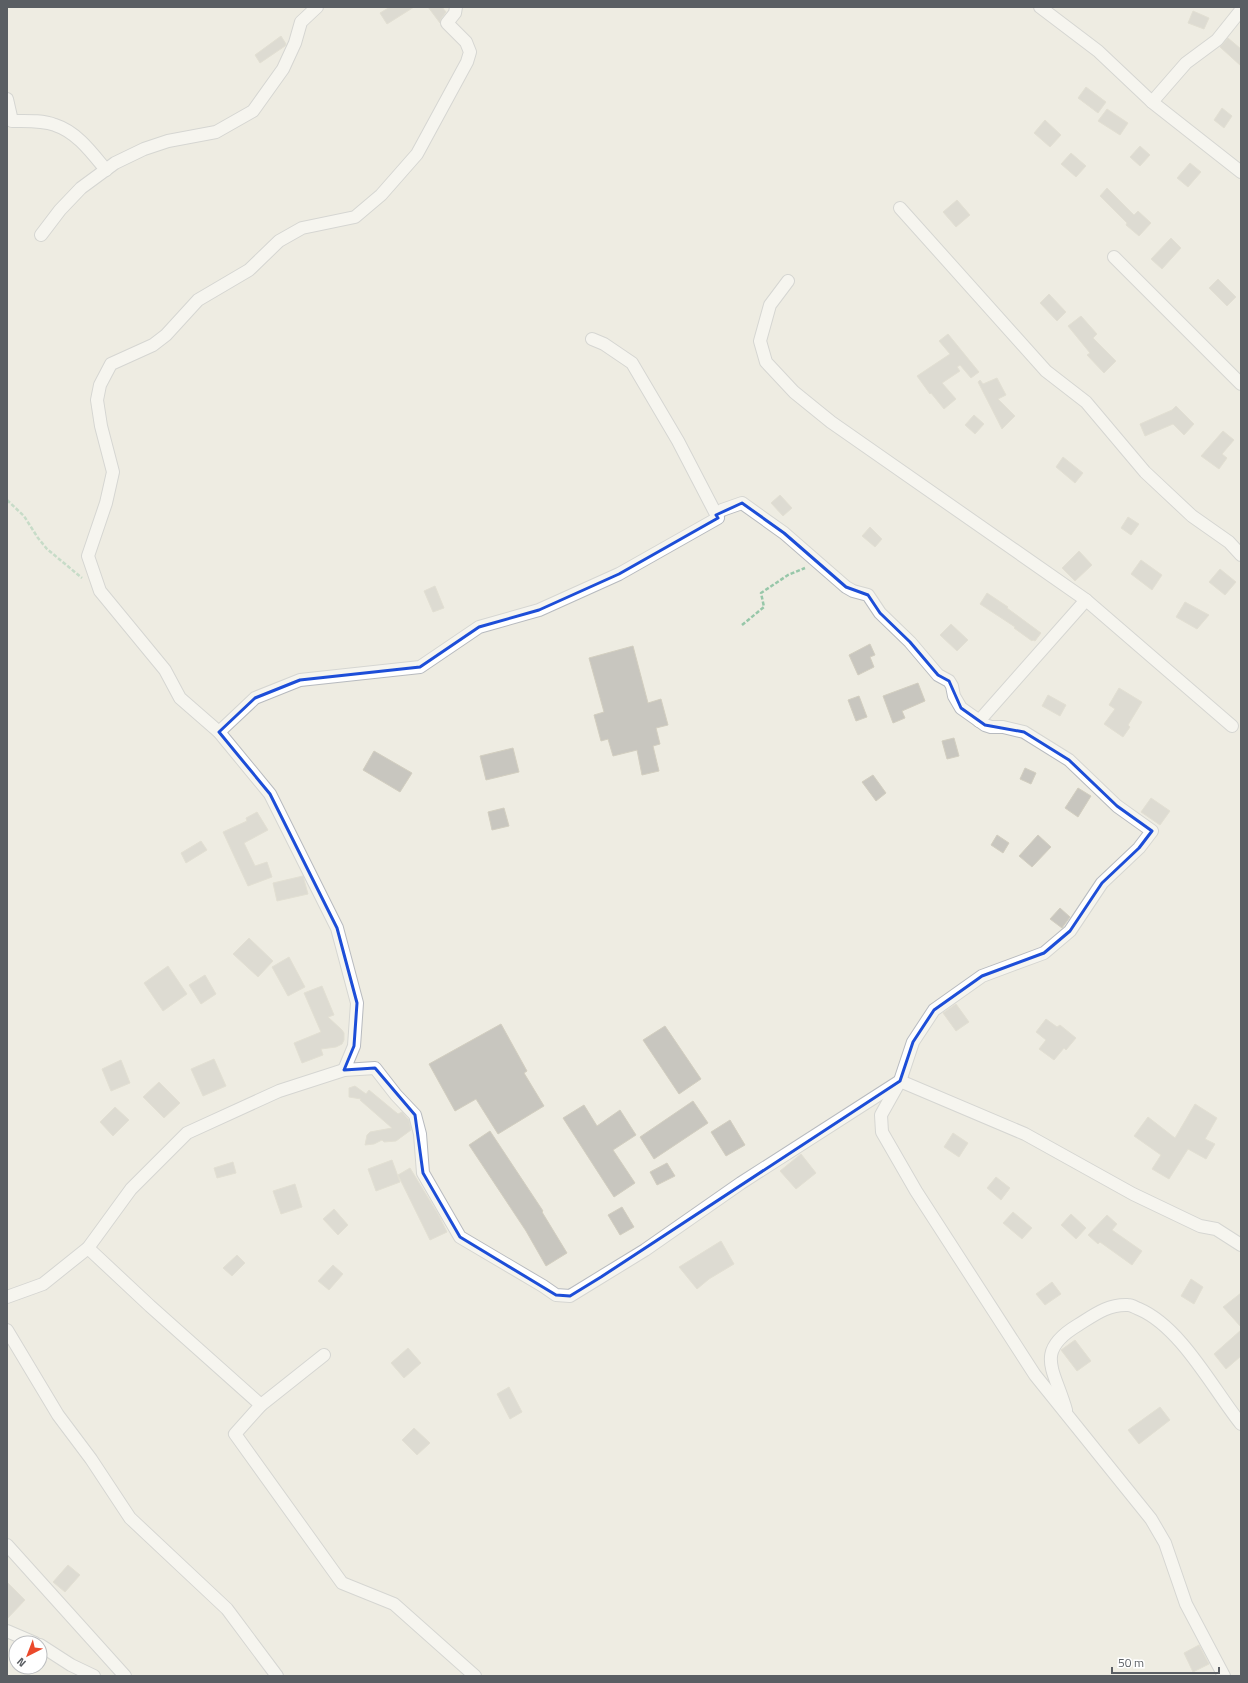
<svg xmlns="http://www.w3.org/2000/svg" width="1248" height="1683" font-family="'Titillium Web',sans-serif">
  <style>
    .building { fill: #c8c6bf; stroke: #d2cec0 }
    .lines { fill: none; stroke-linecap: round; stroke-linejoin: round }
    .minor-casing { stroke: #b7babf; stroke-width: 14 }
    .path { stroke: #97c7a9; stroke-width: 2.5; stroke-dasharray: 4 2; stroke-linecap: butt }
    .minor { stroke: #fff; stroke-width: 12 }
    .marked { fill: none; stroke: #1d4ed8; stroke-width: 3; stroke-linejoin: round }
  </style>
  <rect width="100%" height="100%" fill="#eeece2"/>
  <g class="building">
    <polygon points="390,7 414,7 387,24 380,13"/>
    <polygon points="428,7 442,7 446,12 441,19 440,23"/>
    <polygon points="1193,11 1209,18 1204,29 1188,23"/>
    <polygon points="281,36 286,44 285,46 260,63 255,55"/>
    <polygon points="1228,38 1241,49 1241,66 1220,47"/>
    <polygon points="1086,87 1106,102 1098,113 1078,98"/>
    <polygon points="1222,108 1232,116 1224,128 1214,120"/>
    <polygon points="1107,109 1128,123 1120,135 1098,121"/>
    <polygon points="1045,120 1061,135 1050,147 1034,133"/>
    <polygon points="1140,146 1150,155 1140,166 1130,157"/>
    <polygon points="1071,153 1086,166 1076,177 1061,164"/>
    <polygon points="1190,163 1201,172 1188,187 1177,178"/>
    <polygon points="1107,188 1134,215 1138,211 1151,223 1139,236 1126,225 1127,223 1100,196"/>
    <polygon points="957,200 970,215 956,227 943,212"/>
    <polygon points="1171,238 1181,248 1162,269 1151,259"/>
    <polygon points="1218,279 1236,297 1227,306 1209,288"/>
    <polygon points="1049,294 1066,312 1057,321 1040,303"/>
    <polygon points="1081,316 1097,334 1093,338 1116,361 1104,373 1087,355 1090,353 1068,326"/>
    <polygon points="948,334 979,372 971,378 960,365 957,367 960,371 942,383 956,399 944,409 931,393 930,394 917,376 950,354 939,341"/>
    <polygon points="997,378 1006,395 998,399 1015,416 1002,429 978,382 980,380 983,384"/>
    <polygon points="1176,406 1194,424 1184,435 1173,424 1145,436 1140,424 1172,410"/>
    <polygon points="974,415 984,424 975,434 965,425"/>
    <polygon points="1223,431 1234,440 1222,454 1227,458 1219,469 1201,456"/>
    <polygon points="1063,457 1083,473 1075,483 1056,467"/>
    <polygon points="780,495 792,508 783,516 771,503"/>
    <polygon points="1128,517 1139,524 1131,535 1121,528"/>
    <polygon points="870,527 882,539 875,547 862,536"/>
    <polygon points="1079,551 1092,565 1075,581 1062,568"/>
    <polygon points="1141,560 1162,575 1152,590 1131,574"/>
    <polygon points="1220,569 1236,582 1225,595 1209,582"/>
    <polygon points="435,586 444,608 433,612 424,591"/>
    <polygon points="987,593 1008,607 1007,608 1041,633 1035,641 1033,640 1032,641 1014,628 1015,627 980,604"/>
    <polygon points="1185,602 1209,615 1197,629 1176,617"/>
    <polygon points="951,624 968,640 957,651 940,635"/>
    <polygon points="870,644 875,655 870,657 874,667 858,675 849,655"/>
    <polygon points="633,646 648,703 661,699 668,725 656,728 660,744 653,746 659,771 642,775 637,750 613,756 608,739 601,741 594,715 604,712 589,658"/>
    <polygon points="918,683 925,701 902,711 905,718 893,723 883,696"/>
    <polygon points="1119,688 1142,702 1128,725 1130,727 1123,737 1104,724 1115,709 1109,705"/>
    <polygon points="1048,695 1066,705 1060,716 1042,706"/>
    <polygon points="859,696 867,717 856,721 848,700"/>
    <polygon points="954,738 959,756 947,759 942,741"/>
    <polygon points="513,748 519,772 486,780 480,756"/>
    <polygon points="374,751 412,773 400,792 363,770"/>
    <polygon points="1025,768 1036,773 1031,784 1020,779"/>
    <polygon points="873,775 886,793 876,801 862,782"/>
    <polygon points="1078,788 1091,796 1078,817 1065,808"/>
    <polygon points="1151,798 1170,811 1160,825 1141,812"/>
    <polygon points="504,808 509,826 492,830 488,812"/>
    <polygon points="257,812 268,830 244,843 255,866 267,862 272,877 248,886 223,832 247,821 246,818"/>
    <polygon points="997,835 1009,843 1003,853 991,845"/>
    <polygon points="1038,835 1051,847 1032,867 1019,856"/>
    <polygon points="201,841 207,850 186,863 181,853"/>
    <polygon points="303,876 308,894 277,901 273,883"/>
    <polygon points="1060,908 1070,917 1062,928 1050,919"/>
    <polygon points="249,938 273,961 258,977 233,954"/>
    <polygon points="289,957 305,987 288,996 272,967"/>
    <polygon points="168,966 187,994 163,1011 144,983"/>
    <polygon points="205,975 216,994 201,1004 189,985"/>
    <polygon points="322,986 334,1015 328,1017 342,1030 344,1033 344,1040 342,1044 336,1047 321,1049 323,1055 302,1063 294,1043 321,1032 304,993"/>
    <polygon points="956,1004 969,1022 956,1031 943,1013"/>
    <polygon points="1046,1019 1057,1027 1060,1025 1076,1038 1066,1050 1064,1048 1054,1060 1039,1049 1046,1040 1036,1032"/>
    <polygon points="501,1024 527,1071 524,1073 544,1106 498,1134 476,1099 455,1111 429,1064"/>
    <polygon points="665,1026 701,1079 679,1094 643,1040"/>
    <polygon points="214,1059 226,1086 203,1096 191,1069"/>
    <polygon points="121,1060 130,1083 111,1091 102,1069"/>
    <polygon points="159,1082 180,1103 164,1118 143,1097"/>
    <polygon points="355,1086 366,1094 369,1090 398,1114 402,1112 409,1120 411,1130 396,1141 384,1142 382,1140 374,1144 365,1145 367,1135 370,1132 392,1128 360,1100 361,1099 349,1097 349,1088"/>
    <polygon points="693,1101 708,1123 654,1159 640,1137"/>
    <polygon points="1195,1104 1217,1118 1205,1139 1215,1144 1206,1159 1188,1149 1169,1179 1152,1169 1161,1155 1134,1136 1148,1117 1175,1138"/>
    <polygon points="584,1105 597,1126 620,1110 636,1135 613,1150 635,1183 614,1197 563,1118"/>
    <polygon points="115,1107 129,1120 113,1136 100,1122"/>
    <polygon points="730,1120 745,1145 726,1156 711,1132"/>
    <polygon points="490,1131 543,1211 542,1212 567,1253 546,1266 526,1231 469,1145"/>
    <polygon points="953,1133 968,1143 959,1157 944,1147"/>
    <polygon points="801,1154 816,1173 796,1189 780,1171"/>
    <polygon points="392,1160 400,1182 376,1191 368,1169"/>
    <polygon points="233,1162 236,1173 217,1178 214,1168"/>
    <polygon points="667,1163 675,1176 657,1185 650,1172"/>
    <polygon points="410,1168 438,1214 447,1232 430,1240 398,1175"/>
    <polygon points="996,1177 1010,1188 1001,1200 987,1188"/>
    <polygon points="295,1184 302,1207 281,1214 273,1191"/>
    <polygon points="622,1207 634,1227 620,1235 608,1215"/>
    <polygon points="334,1209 348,1225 338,1235 323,1219"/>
    <polygon points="1013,1212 1032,1228 1022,1239 1003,1223"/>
    <polygon points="1071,1214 1086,1228 1076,1239 1061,1225"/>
    <polygon points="1107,1215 1117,1224 1112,1230 1142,1251 1132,1265 1100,1242 1098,1244 1088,1235"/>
    <polygon points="721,1241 734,1264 709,1279 697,1289 679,1267"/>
    <polygon points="237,1255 245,1263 232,1276 223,1268"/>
    <polygon points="333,1265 343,1274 329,1290 318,1281"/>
    <polygon points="1191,1279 1203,1287 1194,1304 1181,1296"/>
    <polygon points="1052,1282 1061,1294 1045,1305 1036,1294"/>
    <polygon points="1241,1293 1241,1327 1223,1307"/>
    <polygon points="1241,1330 1241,1356 1226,1369 1214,1354"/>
    <polygon points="1075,1340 1091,1361 1077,1371 1061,1350"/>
    <polygon points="408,1348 421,1363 404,1378 391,1363"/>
    <polygon points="509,1387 522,1412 510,1419 497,1394"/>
    <polygon points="1160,1407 1170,1420 1139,1444 1128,1430"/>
    <polygon points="414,1428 430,1443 417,1455 402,1440"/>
    <polygon points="68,1565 80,1575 65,1592 53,1582"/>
    <polygon points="7,1582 25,1600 7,1619"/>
    <polygon points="1199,1645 1209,1664 1193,1672 1184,1653"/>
  </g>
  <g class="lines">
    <g class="minor-casing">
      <g id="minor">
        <polyline points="456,7 455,13 447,23 466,42 470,52 467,62 417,154 381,195 355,217 302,228 279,241 249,270 198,300 166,335 153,345 111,364 100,385 97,400 101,426 113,472 106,503 88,556 100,591 165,670 180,698 219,732 270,794 337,928 357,1003 354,1046 344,1070 375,1068 396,1095 415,1115 420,1134 423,1173 460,1237 543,1286 556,1295 570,1296 645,1250 741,1183 900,1081 1025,1134 1133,1194 1200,1226 1216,1229 1241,1245"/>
        <polyline points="1040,7 1098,51 1152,102 1241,172"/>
        <path d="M7,99l5,22c14,0 30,-1 43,4 22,7 37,28 51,45"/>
        <polyline points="1152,102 1186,63 1217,40 1241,10"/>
        <polyline points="900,208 1046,371 1086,402 1145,472 1192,516 1229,542 1241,555"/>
        <polyline points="41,235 60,210 81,188 115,163 144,149 168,141 216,132 253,111 283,69 295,43 301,22 317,7"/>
        <polyline points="1114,257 1241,384"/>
        <polyline points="788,281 770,305 760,341 766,362 794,392 831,422 1086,600 1232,726"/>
        <polyline points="716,515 722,510 742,503 784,533 846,587 853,591 868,595 880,613 910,642 938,675 949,681 952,686 954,696 961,708 985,725 991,727 1003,727 1024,732 1069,760 1117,806 1152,831 1139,848 1102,883 1070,931 1044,953 982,976 934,1010 913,1042 900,1081 881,1115 882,1132 916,1191 1035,1375 1151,1519 1165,1543 1186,1604 1224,1676"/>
        <polyline points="979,721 1086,600"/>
        <polyline points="219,732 255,698 300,680 420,667 479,627 539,610 619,574 718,518 678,441 632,363 604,344 592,339"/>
        <polyline points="88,1248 150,1306 261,1405"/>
        <polyline points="7,1297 43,1284 88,1248 131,1189 187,1133 279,1091 344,1070"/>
        <polyline points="7,1330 58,1415 91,1459 130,1518 227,1609 277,1676"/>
        <polyline points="324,1355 261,1405 235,1434 342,1583 394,1604 475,1676"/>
        <path d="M1066,1410c-11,-40 -33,-58 12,-85 16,-10 30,-21 50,-20 4,0 8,3 11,4 42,18 74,80 102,115"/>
        <polyline points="7,1545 125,1676"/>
        <polyline points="7,1631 35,1643"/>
        <polyline points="40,1645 71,1665 94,1676"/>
      </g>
    </g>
    <g class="path">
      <polyline points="7,500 24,516 38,538 47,549 82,578"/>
      <polyline points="742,625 764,607 761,593 788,575 805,568"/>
    </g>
    <use href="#minor" class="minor"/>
  </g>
  <path d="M0 0H1248V1683H0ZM742,503l42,30 62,54 22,8 12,18 30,29 28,33 11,6 12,27 24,17 39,7 45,28 48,46 35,25 -13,17 -37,35 -32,48 -26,22 -62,23 -48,34 -21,32 -13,39 -299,196 -31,19 -14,-1 -96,-58 -37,-64 -8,-58 -40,-47 -31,2 10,-24 3,-43 -20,-75 -67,-134 -51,-62 36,-34 45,-18 120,-13 59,-40 60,-17 80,-36 99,-56 -2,-3z" fill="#eeece2" fill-opacity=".55" fill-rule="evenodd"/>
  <path class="marked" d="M742,503l42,30 62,54 22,8 12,18 30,29 28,33 11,6 12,27 24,17 39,7 45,28 48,46 35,25 -13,17 -37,35 -32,48 -26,22 -62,23 -48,34 -21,32 -13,39 -299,196 -31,19 -14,-1 -96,-58 -37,-64 -8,-58 -40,-47 -31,2 10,-24 3,-43 -20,-75 -67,-134 -51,-62 36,-34 45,-18 120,-13 59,-40 60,-17 80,-36 99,-56 -2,-3z"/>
  <rect width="1248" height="1683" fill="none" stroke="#5a5e63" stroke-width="16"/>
  <g transform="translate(28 1655) rotate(222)"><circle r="19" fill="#ffffff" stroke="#bdbfc1"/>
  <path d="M0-3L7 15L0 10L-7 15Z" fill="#eb492b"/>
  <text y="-6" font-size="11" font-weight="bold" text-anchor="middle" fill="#5a5e63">N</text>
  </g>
  <path d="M1112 1667v6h107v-6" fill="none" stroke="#5a5e63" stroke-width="2"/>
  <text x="1118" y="1667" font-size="12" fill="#5a5e63" stroke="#ffffff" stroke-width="3" paint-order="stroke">50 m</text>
</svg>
